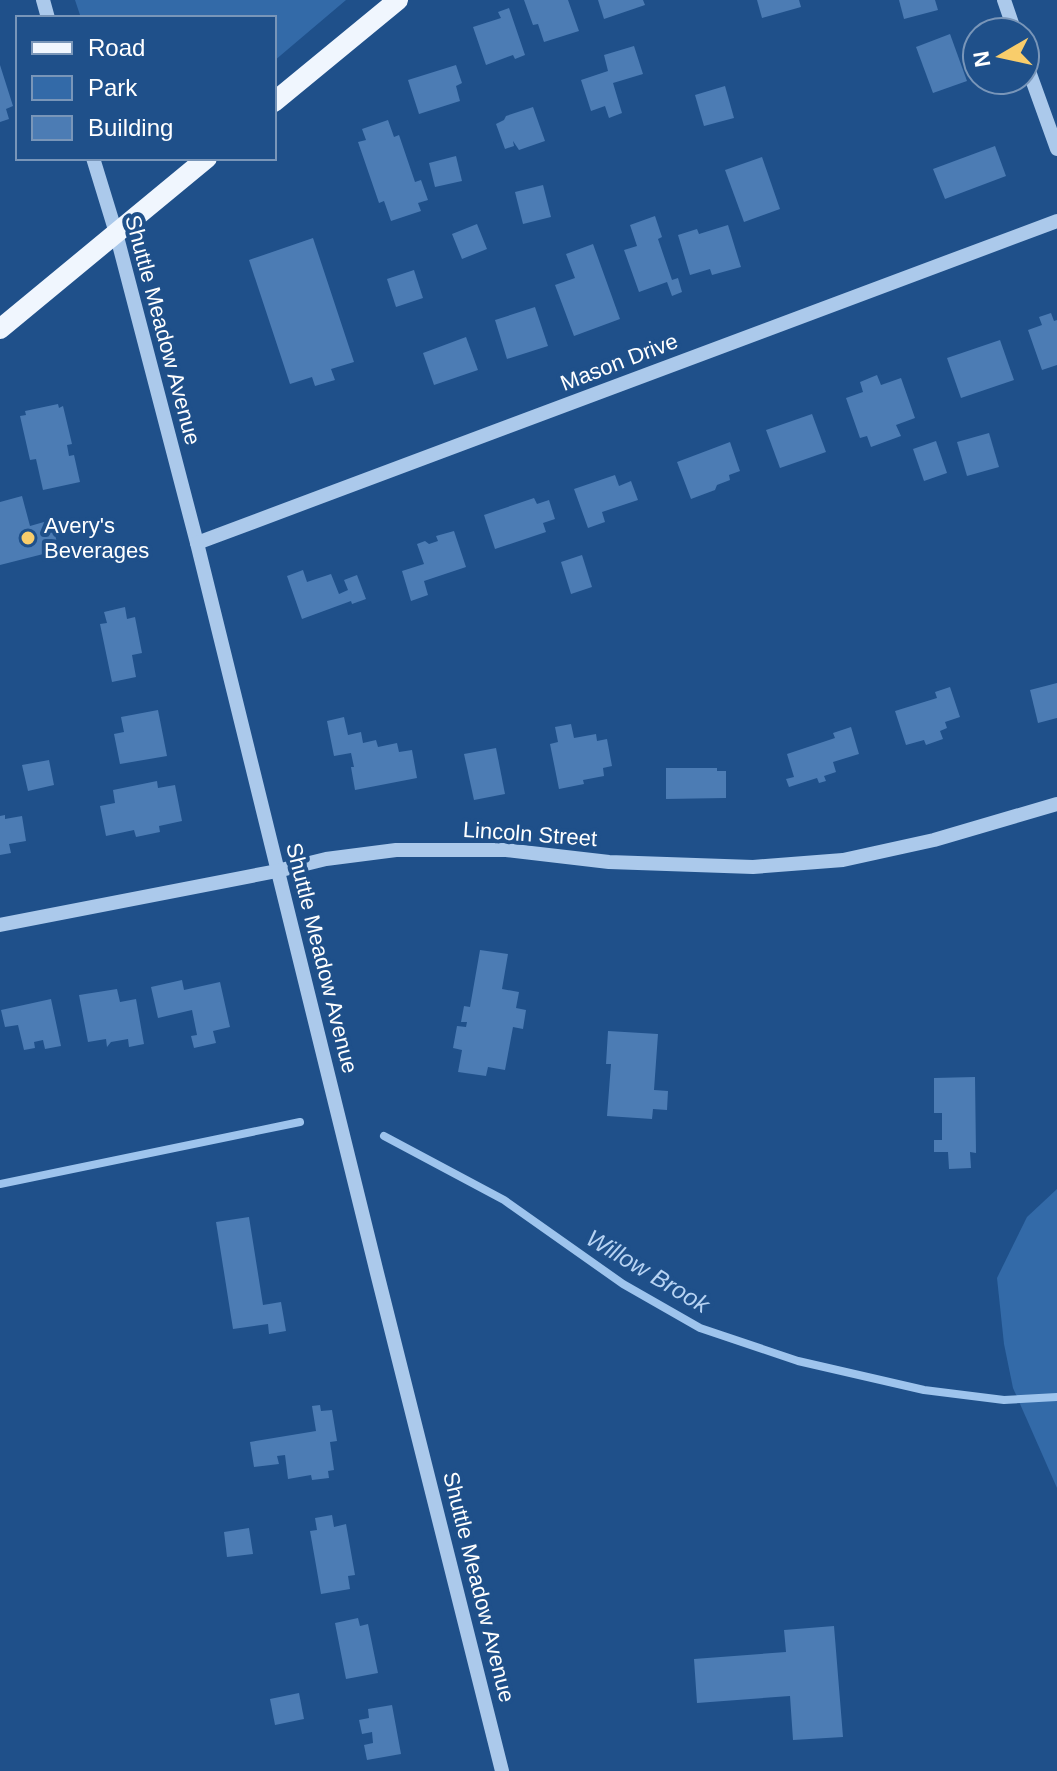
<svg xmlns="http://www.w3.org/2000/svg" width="1057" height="1771" font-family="Helvetica,sans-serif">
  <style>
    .green { fill: #336aa8 }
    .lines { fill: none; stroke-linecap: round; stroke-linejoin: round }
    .stream { stroke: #9ec4ed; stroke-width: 8 }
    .building { fill: #4c7cb4 }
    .minor { stroke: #abc9eb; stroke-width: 14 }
    .major { stroke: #f0f6fe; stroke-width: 20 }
    .poi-dot { fill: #f9cd6b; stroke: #1f508a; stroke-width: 3 }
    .labels { text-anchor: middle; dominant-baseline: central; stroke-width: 8; stroke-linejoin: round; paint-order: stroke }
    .street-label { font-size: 22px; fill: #fff; stroke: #1f508a }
    .poi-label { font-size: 22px; fill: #fff; stroke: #1f508a; text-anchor: start }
    .water-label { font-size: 24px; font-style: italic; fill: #b7d3f3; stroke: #1f508a }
  </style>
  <rect width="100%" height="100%" fill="#1f508a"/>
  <g class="green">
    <polygon points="75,0 346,0 274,61 274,18 81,18"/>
    <polygon points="1057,1189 1057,1488 1013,1388 1004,1344 997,1278 1027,1217"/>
  </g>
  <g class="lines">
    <g class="stream">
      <polyline points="384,1136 504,1200 623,1284 700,1328 798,1361 924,1390 1004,1400 1057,1397"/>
      <polyline points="0,1184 300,1122"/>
    </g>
  </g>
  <g class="building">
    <polygon points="524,0 568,0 579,31 544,42 538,24 533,25"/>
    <polygon points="598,0 643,0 645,5 604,19"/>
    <polygon points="757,0 799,0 801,7 762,18"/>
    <polygon points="899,0 935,0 938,10 904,19"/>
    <polygon points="509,8 525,55 515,59 513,55 486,65 473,27 501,18 498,12"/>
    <polygon points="950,34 967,81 933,93 916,47"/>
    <polygon points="634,46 643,74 613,83 622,113 609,118 605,106 591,111 581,80 608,71 604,55"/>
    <polygon points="0,65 13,106 6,109 9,119 0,122"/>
    <polygon points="456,65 462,83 456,86 460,101 419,114 408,80"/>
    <polygon points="725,86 734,118 704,126 695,95"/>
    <polygon points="533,107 545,141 519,150 513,141 514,146 505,149 496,124 504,120 506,116"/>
    <polygon points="388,120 394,137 399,135 415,182 421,180 428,200 418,203 421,211 391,221 384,201 379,203 358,142 366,140 362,129"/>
    <polygon points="995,146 1006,176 945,199 933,169"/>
    <polygon points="456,156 462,181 435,187 429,163"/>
    <polygon points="762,157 780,209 744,222 725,170"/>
    <polygon points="543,185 551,217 523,224 515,192"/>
    <polygon points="655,216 662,237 658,239 672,280 678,278 682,292 672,296 667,282 639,292 624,250 637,246 630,225"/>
    <polygon points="477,224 487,249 462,259 452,234"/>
    <polygon points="728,225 741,267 712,275 710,269 690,275 678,235 697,229 699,234"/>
    <polygon points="313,238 354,362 331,369 335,380 315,386 312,377 290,384 249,260"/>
    <polygon points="593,244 620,319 574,336 555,285 575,278 566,254"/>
    <polygon points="414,270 423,298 396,307 387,279"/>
    <polygon points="535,307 548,346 507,359 495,320"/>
    <polygon points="1051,313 1054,321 1057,320 1057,365 1042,370 1028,330 1042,325 1039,317"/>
    <polygon points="466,337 478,370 434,385 423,353"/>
    <polygon points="1000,340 1014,380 961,398 947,358"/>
    <polygon points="877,375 881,385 901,378 915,418 896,425 901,436 871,447 867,436 860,438 846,398 863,392 860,382"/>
    <polygon points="58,404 59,408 63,406 72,444 67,445 69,456 74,455 80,482 43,490 36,459 30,460 20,416 26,415 25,411"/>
    <polygon points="812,414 826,452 780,468 766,430"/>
    <polygon points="989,433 999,467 967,476 957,442"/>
    <polygon points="936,441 947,473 924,481 913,449"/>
    <polygon points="730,442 740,471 729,475 730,480 717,485 715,490 691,499 677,462"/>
    <polygon points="615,475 619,486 631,481 638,500 602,512 605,522 588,528 574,489"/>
    <polygon points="22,496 30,526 51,520 59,550 0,565 0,502"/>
    <polygon points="534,498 537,504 549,500 555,519 543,523 546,532 495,549 484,515"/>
    <polygon points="454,531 466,567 424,581 428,595 411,601 402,571 424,564 417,544 425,541 429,544 438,541 436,536"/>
    <polygon points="582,555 592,587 571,594 561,562"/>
    <polygon points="303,570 307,582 331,574 339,594 348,590 344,580 357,575 366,599 352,604 351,601 302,619 287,576"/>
    <polygon points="125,607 127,619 135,617 142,653 132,655 136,677 112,682 100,624 107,623 104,612"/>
    <polygon points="1057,683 1057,718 1038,723 1030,690"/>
    <polygon points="950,687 960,717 945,722 947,728 940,731 943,739 926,745 924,740 906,745 895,711 937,698 935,692"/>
    <polygon points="158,710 167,756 120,764 114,734 124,732 121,717"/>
    <polygon points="344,717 348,735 361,732 363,743 376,740 378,747 397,743 399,752 412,750 417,778 355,790 351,767 354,767 351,753 334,756 327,721"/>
    <polygon points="571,724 574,738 596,734 597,741 607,739 612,766 603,768 604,776 583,780 584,784 559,789 550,744 558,742 555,727"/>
    <polygon points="851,727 859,754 833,762 836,772 824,776 826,781 819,783 817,778 789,787 786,779 794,777 787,754 835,738 833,733"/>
    <polygon points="496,748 505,794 474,800 464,754"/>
    <polygon points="49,760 54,785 28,791 22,765"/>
    <polygon points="666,768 717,768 717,771 726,771 726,798 666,799"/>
    <polygon points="157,781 158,788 175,785 182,821 159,826 160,832 136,837 134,830 106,836 100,806 115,803 113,790"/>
    <polygon points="5,815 5,819 22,816 26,841 9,844 11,853 0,855 0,816"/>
    <polygon points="480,950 508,954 502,989 519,992 516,1008 526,1010 523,1029 513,1027 505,1070 488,1067 486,1076 458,1072 462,1050 453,1048 457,1026 466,1027 467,1022 461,1022 464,1006 470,1007"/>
    <polygon points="182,980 184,990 220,982 230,1027 213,1031 216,1043 194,1048 191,1036 197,1035 192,1010 158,1018 151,987"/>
    <polygon points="117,989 120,1002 136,999 144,1044 129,1047 128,1039 111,1042 107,1047 106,1039 88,1042 79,995"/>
    <polygon points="51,999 61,1046 45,1049 43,1040 34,1042 35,1048 24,1050 18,1025 5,1027 1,1010"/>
    <polygon points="608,1031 658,1034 654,1090 668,1091 667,1110 653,1109 652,1119 607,1116 611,1064 606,1064"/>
    <polygon points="975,1077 976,1153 970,1152 971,1168 949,1169 948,1152 934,1152 934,1140 942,1140 942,1113 934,1113 934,1078"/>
    <polygon points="249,1217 263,1305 281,1302 286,1331 269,1334 268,1324 233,1329 216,1222"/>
    <polygon points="320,1405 321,1411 332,1410 337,1441 330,1442 334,1470 328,1471 329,1478 312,1480 311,1475 288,1479 285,1455 277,1456 279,1464 254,1467 250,1442 316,1431 312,1406"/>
    <polygon points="332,1515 334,1527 346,1524 355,1575 348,1576 350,1589 321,1594 310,1531 317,1530 315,1518"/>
    <polygon points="249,1528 253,1554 227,1557 224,1532"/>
    <polygon points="358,1618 360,1626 368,1624 378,1673 346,1679 335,1623"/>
    <polygon points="834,1626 843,1737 793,1740 790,1696 697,1703 694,1659 786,1652 784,1630"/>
    <polygon points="299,1693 304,1719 275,1725 270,1699"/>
    <polygon points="392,1705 401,1754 367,1760 364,1745 373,1743 372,1732 362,1734 359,1720 369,1718 368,1709"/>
  </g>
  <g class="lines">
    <g class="minor">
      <polyline points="43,0 48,18"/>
      <polyline points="1004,0 1015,32"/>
      <polyline points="1025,60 1057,149"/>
      <polyline points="93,158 116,233 197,543 377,1273 502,1771"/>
      <polyline points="197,543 1057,221"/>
      <polyline points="0,925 277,871 326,859 396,850 506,850 609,862 753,867 843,860 934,840 1057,804"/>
    </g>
    <g class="major">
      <polyline points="274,102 398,0"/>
      <polyline points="0,329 207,158"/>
    </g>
  </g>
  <circle class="poi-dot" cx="28" cy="538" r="8"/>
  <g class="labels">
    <g class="street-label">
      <text transform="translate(163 330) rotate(75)">Shuttle Meadow Avenue</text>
      <text transform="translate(619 362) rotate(-21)">Mason Drive</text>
      <text transform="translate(530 834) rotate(4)">Lincoln Street</text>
      <text transform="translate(322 958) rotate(76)">Shuttle Meadow Avenue</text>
      <text transform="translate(479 1587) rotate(76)">Shuttle Meadow Avenue</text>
    </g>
    <g class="poi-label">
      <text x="44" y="525">Avery's<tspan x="44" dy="25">Beverages</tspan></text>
    </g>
    <g class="water-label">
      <text transform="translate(648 1271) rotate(31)">Willow Brook</text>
    </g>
  </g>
  <rect x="16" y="16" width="260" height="144" fill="#1f508a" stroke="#7996b9" stroke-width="2"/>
  <rect x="32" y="42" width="40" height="12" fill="#f0f6fe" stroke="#7996b9" stroke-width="2"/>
  <text x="88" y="56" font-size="24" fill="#ffffff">Road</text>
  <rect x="32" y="76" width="40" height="24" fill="#336aa8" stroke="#7996b9" stroke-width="2"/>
  <text x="88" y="96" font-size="24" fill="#ffffff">Park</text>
  <rect x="32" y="116" width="40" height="24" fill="#4c7cb4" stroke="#7996b9" stroke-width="2"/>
  <text x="88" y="136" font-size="24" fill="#ffffff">Building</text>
  <g transform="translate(1001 56) rotate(261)"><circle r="38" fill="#1f508a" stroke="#7996b9" stroke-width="2"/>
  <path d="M0-6L14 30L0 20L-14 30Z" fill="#f9cd6b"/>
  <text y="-12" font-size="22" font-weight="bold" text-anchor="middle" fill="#ffffff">N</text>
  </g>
</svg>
